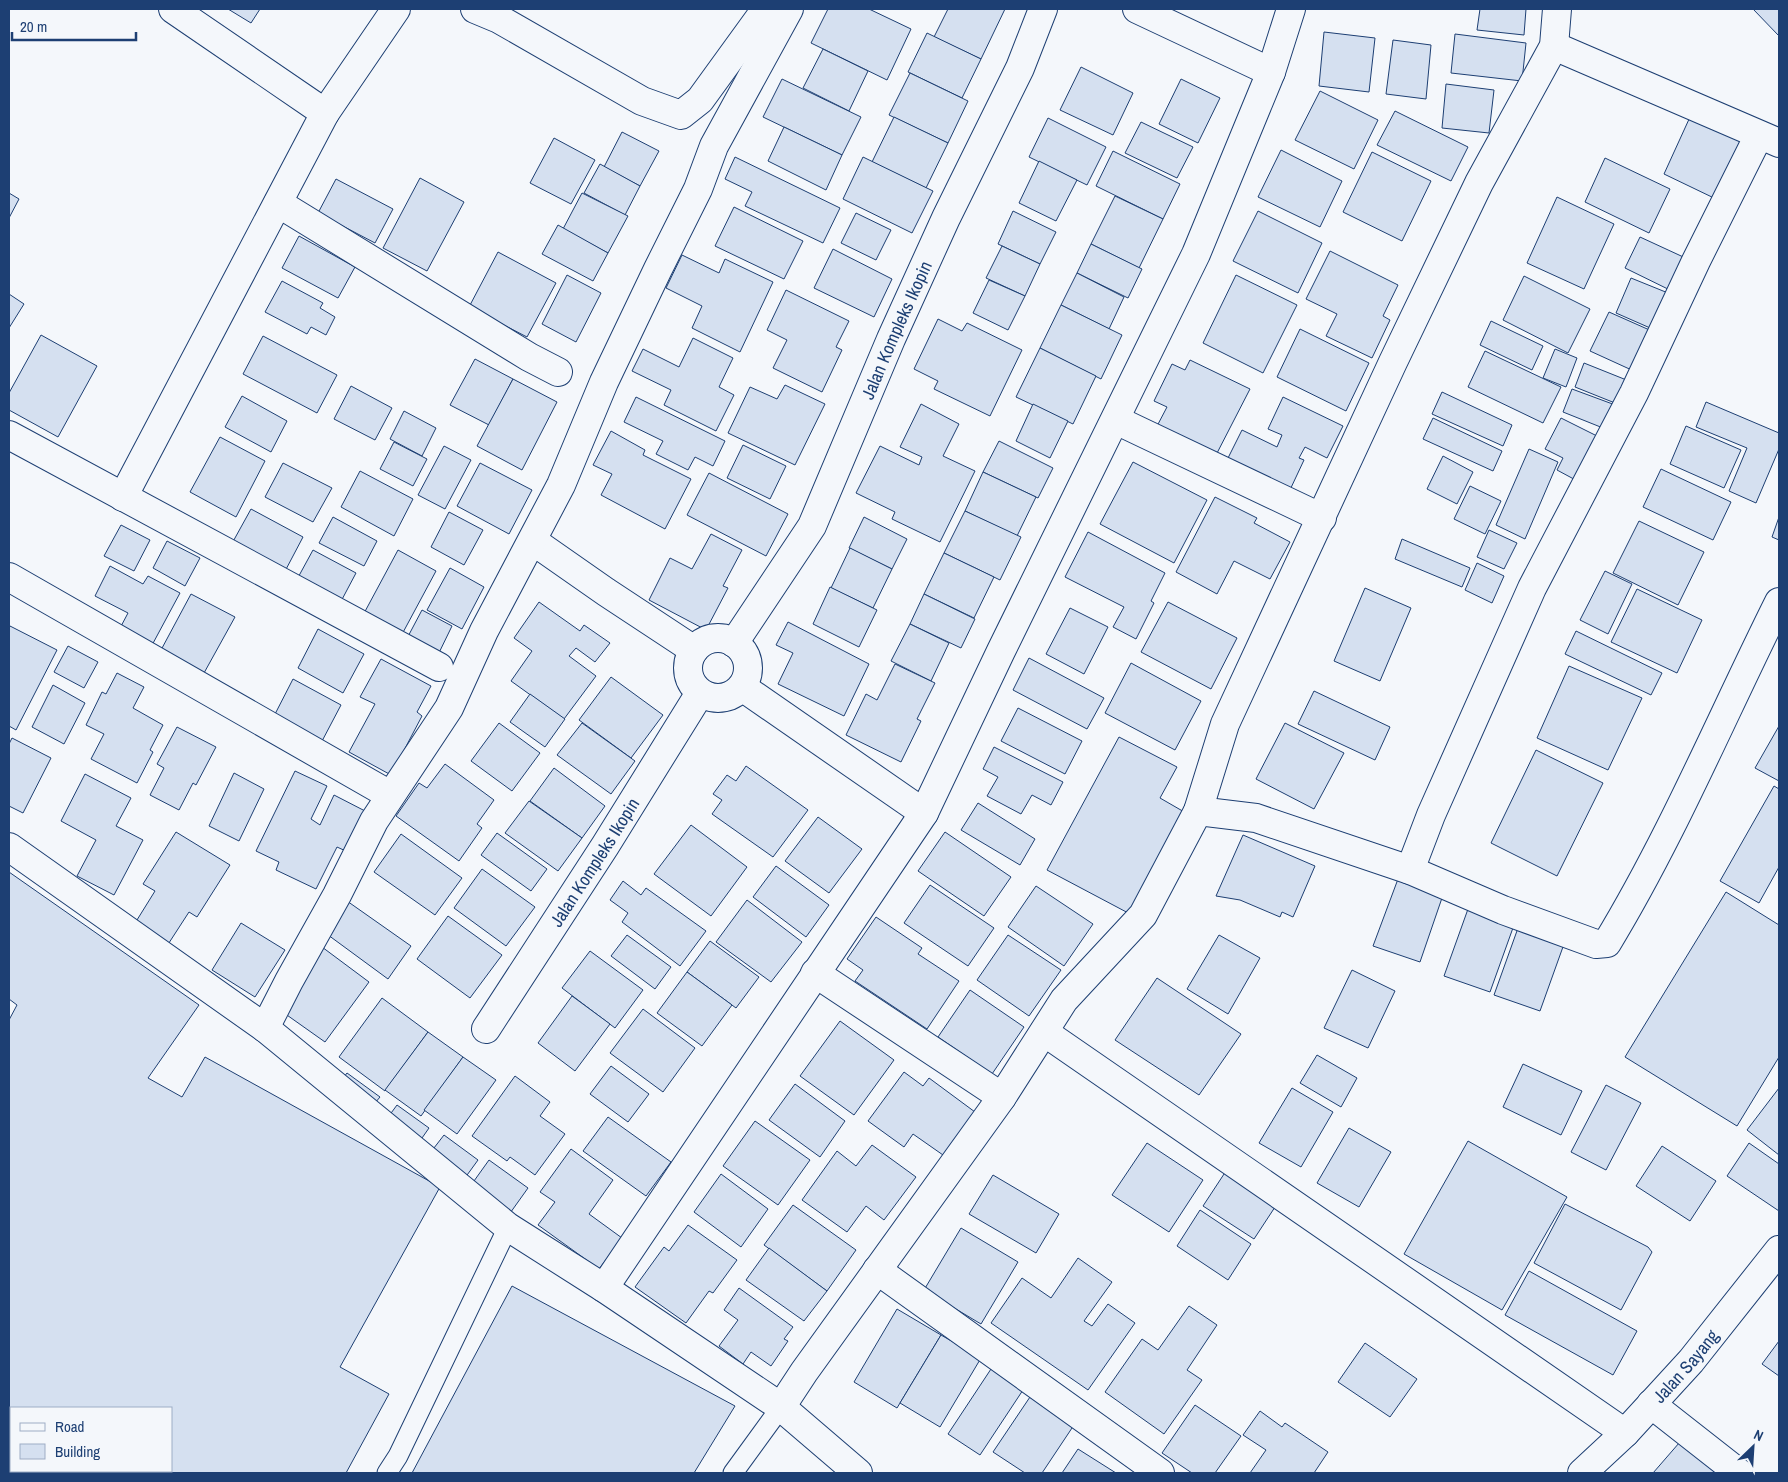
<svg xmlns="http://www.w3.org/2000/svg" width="1788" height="1482" font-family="'Archivo Narrow',sans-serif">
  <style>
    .building { fill: #d5e0f0; stroke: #1d3f73; fill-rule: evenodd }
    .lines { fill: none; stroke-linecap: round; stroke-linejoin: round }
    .service-casing { stroke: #1d3f73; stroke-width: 21 }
    .minor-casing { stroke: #1d3f73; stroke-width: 30 }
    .secondary-casing { stroke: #1d3f73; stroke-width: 30 }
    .service { stroke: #f4f7fb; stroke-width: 19 }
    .minor { stroke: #f4f7fb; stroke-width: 28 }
    .secondary { stroke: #f4f7fb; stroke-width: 28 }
    .labels { text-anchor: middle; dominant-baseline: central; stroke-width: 4; stroke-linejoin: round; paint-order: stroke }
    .street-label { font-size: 18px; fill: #1d3f73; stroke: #f4f7fb }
  </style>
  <rect width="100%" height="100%" fill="#f4f7fb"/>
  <g class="building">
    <polygon points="228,9 260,9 251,23"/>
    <polygon points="828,9 869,9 911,29 887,80 811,43"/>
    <polygon points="948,9 1005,9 981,59 934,37"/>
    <polygon points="1480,9 1526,9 1524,35 1477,30"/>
    <polygon points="1753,9 1779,9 1779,36"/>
    <polygon points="1324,32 1375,38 1369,92 1319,86"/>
    <polygon points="927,33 981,59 962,98 908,72"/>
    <polygon points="1455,34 1526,43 1522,81 1451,73"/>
    <polygon points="1393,40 1431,45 1426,99 1386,94"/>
    <polygon points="823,49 868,71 849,111 803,88"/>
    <polygon points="1081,67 1133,93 1113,135 1060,110"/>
    <polygon points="910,73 968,101 948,143 889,115"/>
    <polygon points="782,79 861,117 842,155 763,117"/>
    <polygon points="1181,79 1220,98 1198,143 1159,124"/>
    <polygon points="1446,84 1494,90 1489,133 1442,128"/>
    <polygon points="1320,91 1378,120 1354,169 1295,140"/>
    <polygon points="1395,111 1468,147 1451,181 1377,145"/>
    <polygon points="894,117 948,143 926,188 872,162"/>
    <polygon points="1690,117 1743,141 1716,199 1664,174"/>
    <polygon points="1048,118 1106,147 1087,185 1029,157"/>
    <polygon points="1141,122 1193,147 1177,178 1125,153"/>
    <polygon points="784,127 842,155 826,190 768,161"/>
    <polygon points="622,132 659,151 640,186 604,167"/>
    <polygon points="554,138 595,160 571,204 530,183"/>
    <polygon points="1281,150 1342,181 1320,227 1258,197"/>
    <polygon points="1113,151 1180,184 1163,219 1096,186"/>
    <polygon points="1372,152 1431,181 1402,241 1343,212"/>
    <polygon points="735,157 840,208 823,243 745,206 752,192 725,179"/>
    <polygon points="863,157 933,191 912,233 843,199"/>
    <polygon points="1605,158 1670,189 1649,233 1585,202"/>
    <polygon points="1039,161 1077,180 1056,221 1019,203"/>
    <polygon points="600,164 640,186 625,215 584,193"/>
    <polygon points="420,178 464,202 427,271 383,248"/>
    <polygon points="336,179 393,209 375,243 318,213"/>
    <polygon points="9,193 19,199 9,218"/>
    <polygon points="582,193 628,216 608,253 563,229"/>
    <polygon points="1115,196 1163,219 1139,268 1091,244"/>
    <polygon points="1557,197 1614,224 1584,289 1527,263"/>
    <polygon points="734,207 803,241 784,279 715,246"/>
    <polygon points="1013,211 1056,232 1040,264 998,244"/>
    <polygon points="1258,211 1322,243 1298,293 1233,261"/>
    <polygon points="856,213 891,230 876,260 841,243"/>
    <polygon points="558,225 608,253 593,281 542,254"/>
    <polygon points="299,236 355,267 338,298 282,268"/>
    <polygon points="1640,237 1692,261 1676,293 1625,268"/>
    <polygon points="1091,244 1142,269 1128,298 1077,273"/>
    <polygon points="1002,246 1040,264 1025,296 986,278"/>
    <polygon points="833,249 892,279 874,317 814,288"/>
    <polygon points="1330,251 1398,285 1383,316 1390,320 1372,358 1326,336 1337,314 1306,299"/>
    <polygon points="498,252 556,283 527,337 469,307"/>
    <polygon points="682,255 719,273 725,259 773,282 740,352 692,328 702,306 666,288"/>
    <polygon points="1077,273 1124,297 1109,329 1061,305"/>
    <polygon points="567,275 601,293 576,342 542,324"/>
    <polygon points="1236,275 1297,305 1263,373 1203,343"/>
    <polygon points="1524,276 1590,309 1568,353 1503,320"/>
    <polygon points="1631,278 1673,295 1657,331 1616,313"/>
    <polygon points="989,280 1025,296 1008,330 973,313"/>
    <polygon points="282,281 323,303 320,308 335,317 326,335 311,327 307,334 265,312"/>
    <polygon points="786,290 849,321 836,347 842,350 822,392 773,368 787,340 767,330"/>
    <polygon points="9,294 24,304 9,328"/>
    <polygon points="1061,305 1122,335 1101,379 1040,348"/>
    <polygon points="1609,312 1654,332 1636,372 1590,351"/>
    <polygon points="938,319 962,331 967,323 1022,350 990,416 934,389 938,381 914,369"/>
    <polygon points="1491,321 1543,346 1532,370 1480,345"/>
    <polygon points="1300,329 1369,363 1346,411 1277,377"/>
    <polygon points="41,335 97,366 58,437 9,410 9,393"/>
    <polygon points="263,336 337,375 317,413 243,374"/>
    <polygon points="693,338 733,358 719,387 734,395 716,431 664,405 671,390 632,371 643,349 679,367"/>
    <polygon points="1040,348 1096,376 1073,424 1016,397"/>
    <polygon points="1555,349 1577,358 1566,387 1543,378"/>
    <polygon points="1485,351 1561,387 1543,423 1468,387"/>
    <polygon points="475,359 513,379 489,425 450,405"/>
    <polygon points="1190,360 1250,389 1215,457 1156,428 1167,407 1154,401 1172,364 1185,370"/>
    <polygon points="1584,363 1629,381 1620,405 1575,387"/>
    <polygon points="513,379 557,402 522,470 477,446"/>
    <polygon points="785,385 825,404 795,465 728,433 750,387 777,399"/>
    <polygon points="351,386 392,408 375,440 334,419"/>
    <polygon points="1572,389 1618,406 1608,430 1563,412"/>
    <polygon points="1442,392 1512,425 1503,446 1432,414"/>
    <polygon points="242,396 287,421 271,452 225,427"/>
    <polygon points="636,397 725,441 713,466 695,457 688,470 656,454 663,441 624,422"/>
    <polygon points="1283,397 1343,426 1327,458 1305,447 1299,458 1304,460 1289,492 1226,462 1242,430 1277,447 1282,435 1268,429"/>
    <polygon points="1706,402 1779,433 1779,449 1756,503 1729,491 1747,448 1696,427"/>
    <polygon points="921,404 959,424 943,456 975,471 940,542 892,519 895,512 856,493 880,446 919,465 922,457 900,447"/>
    <polygon points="1033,404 1068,421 1050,458 1016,441"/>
    <polygon points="404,411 436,428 422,456 390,439"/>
    <polygon points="1433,418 1502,451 1493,471 1423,439"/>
    <polygon points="1561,418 1605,440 1583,484 1557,470 1563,458 1545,449"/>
    <polygon points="1686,426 1741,450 1724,488 1670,464"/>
    <polygon points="611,431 645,450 643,455 691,479 665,529 601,495 612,474 593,465"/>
    <polygon points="220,437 265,461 236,517 190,492"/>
    <polygon points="999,441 1053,468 1038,498 983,472"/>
    <polygon points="394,442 427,459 413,486 380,469"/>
    <polygon points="743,445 786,466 770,499 727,478"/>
    <polygon points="444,446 471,460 445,509 418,495"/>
    <polygon points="1529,449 1558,462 1525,539 1496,525"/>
    <polygon points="1443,456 1473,472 1457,504 1427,489"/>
    <polygon points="1133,462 1207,500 1174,563 1100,524"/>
    <polygon points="283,463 332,488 313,522 265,497"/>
    <polygon points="480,463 532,490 509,534 457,506"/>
    <polygon points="1661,469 1731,502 1713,540 1643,507"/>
    <polygon points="360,471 413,499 394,536 341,507"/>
    <polygon points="983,472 1036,497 1017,536 965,511"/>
    <polygon points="709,473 788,514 766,556 687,515"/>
    <polygon points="1470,486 1501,501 1485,534 1454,519"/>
    <polygon points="1215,497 1257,518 1254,523 1290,542 1270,579 1234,561 1217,594 1176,572"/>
    <polygon points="251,509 303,537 283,575 230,547"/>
    <polygon points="965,511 1021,537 1000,580 944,553"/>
    <polygon points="449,512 483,530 464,565 431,547"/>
    <polygon points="333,517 377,541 364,566 319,543"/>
    <polygon points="864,517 907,539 892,569 849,548"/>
    <polygon points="1779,517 1779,540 1772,537"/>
    <polygon points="1639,521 1704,552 1678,605 1613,573"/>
    <polygon points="121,525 150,540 134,571 104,556"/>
    <polygon points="1489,530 1517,543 1504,569 1477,557"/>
    <polygon points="1088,532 1165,573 1151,601 1154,603 1136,639 1113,627 1124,607 1065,577"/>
    <polygon points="711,534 742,550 723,586 728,588 706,630 649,600 670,558 692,569"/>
    <polygon points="1402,539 1470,568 1462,587 1395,559"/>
    <polygon points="167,541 200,558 185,586 153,568"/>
    <polygon points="850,548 892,569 873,608 831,588"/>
    <polygon points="313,550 356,573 338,607 295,583"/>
    <polygon points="398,550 436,571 400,638 362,617"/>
    <polygon points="944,553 994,577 974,618 924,594"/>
    <polygon points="1477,563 1504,576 1492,603 1465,590"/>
    <polygon points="110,566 143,584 148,576 180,593 151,647 119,630 128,613 95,596"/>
    <polygon points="450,568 484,587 462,629 427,610"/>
    <polygon points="1605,571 1632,584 1608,634 1580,620"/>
    <polygon points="830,587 877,610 859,647 813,624"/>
    <polygon points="1365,588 1411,608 1380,681 1334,661"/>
    <polygon points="1637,589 1702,620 1677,673 1611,642"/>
    <polygon points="191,594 235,617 204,673 161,650"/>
    <polygon points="924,594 975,619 961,648 910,624"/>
    <polygon points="539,602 580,631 584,625 610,643 595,662 576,648 569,656 596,676 564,719 511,681 532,651 514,638"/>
    <polygon points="1168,602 1237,638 1211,689 1141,652"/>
    <polygon points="1070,608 1108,627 1084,674 1046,654"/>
    <polygon points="422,610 452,626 435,661 404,644"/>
    <polygon points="788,622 869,664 844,716 778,684 793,653 776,645"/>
    <polygon points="910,624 949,643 931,681 891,661"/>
    <polygon points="10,626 57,650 16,730 9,726 9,629"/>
    <polygon points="318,629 364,654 343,693 298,668"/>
    <polygon points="1576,631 1662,673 1651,695 1565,654"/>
    <polygon points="68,646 98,662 84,688 54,672"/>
    <polygon points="1029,658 1104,698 1087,729 1013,690"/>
    <polygon points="381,659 431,686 417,712 422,716 391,775 349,752 375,704 360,697"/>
    <polygon points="1131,663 1201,701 1175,750 1105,713"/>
    <polygon points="895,664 935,683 917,719 921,721 901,762 846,735 866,694 877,700"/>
    <polygon points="1569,666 1642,698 1608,770 1537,738"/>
    <polygon points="117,673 144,687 133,708 163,725 150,750 153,752 137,783 91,759 104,734 86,725 102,692 106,694"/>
    <polygon points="611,677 663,715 631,758 579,720"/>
    <polygon points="293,679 341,705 321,743 273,718"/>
    <polygon points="53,685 85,703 64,744 32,727"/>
    <polygon points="1314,691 1390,727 1375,760 1298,724"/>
    <polygon points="530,694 565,719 545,747 510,722"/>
    <polygon points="1018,708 1082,741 1065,774 1001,741"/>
    <polygon points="499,723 540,753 512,791 471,761"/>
    <polygon points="582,723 635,761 611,794 557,755"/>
    <polygon points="1285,723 1344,753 1314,809 1256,779"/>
    <polygon points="1779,726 1779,781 1755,768"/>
    <polygon points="177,727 216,747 196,785 193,783 179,810 150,795 164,768 157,764"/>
    <polygon points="1119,737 1177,767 1160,798 1186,813 1132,915 1047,870"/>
    <polygon points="12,738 51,758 23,813 9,806 9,744"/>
    <polygon points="994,747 1063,782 1051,805 1032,795 1021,814 987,796 998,777 983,769"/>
    <polygon points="1536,750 1603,783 1557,876 1491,843"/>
    <polygon points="445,764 494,800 477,824 482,828 459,861 396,816 419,783 427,788"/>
    <polygon points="746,766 808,810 773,857 712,814 722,800 713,794 727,775 736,781"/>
    <polygon points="554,768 605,806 582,838 530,801"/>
    <polygon points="295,771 327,786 311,819 320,825 334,795 367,812 348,852 337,847 316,889 276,870 279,862 256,851"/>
    <polygon points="234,773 264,789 239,841 209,826"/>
    <polygon points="85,774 131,798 116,826 143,840 114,895 77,876 96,840 61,821"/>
    <polygon points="1774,786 1779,789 1779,867 1759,903 1720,881"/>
    <polygon points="529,801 582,838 558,871 505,833"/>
    <polygon points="978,803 1035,839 1020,865 961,830"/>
    <polygon points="818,817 862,849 829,893 785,861"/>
    <polygon points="691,825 747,867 711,916 654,874"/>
    <polygon points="176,832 230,865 197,917 189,912 165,949 132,928 155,891 143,884"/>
    <polygon points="945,832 1011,877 984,916 918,871"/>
    <polygon points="497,833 547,869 531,891 481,855"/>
    <polygon points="401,834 462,878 435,915 374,872"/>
    <polygon points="1243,835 1315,866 1293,917 1282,912 1280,917 1240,900 1216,896"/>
    <polygon points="776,866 829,905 806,937 753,897"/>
    <polygon points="482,869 535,907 506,946 454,908"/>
    <path d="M9,872l190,133 -51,73 34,19 23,-40 235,130 -100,180 49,27 -43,79h-337v-453l8,-15 -8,-6zM11,1408h160v63h-160z"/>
    <polygon points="1398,879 1443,895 1420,962 1373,946"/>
    <polygon points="623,881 641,895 646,888 706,931 680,966 622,922 628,913 610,900"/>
    <polygon points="930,885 994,928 968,966 904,923"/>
    <polygon points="1036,886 1093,924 1064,966 1008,927"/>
    <polygon points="1726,892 1779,925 1779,1057 1737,1126 1625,1057"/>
    <polygon points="747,900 802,942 771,982 716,942"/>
    <polygon points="347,901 411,946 388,979 324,932"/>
    <polygon points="1468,909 1514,925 1490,992 1444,976"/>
    <polygon points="448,916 502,955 470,998 417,959"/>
    <polygon points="876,917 922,948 918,954 959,981 927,1029 855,981 863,970 847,959"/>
    <polygon points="241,923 285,950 255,997 212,970"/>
    <polygon points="1518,928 1564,944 1540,1011 1494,995"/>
    <polygon points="627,935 671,967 655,989 611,956"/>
    <polygon points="1008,935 1061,970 1029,1016 977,980"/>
    <polygon points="1219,935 1260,958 1228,1014 1187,989"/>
    <polygon points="710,941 759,977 736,1008 687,972"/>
    <polygon points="322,947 369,982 325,1042 277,1008"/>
    <polygon points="590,951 643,990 615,1028 562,988"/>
    <polygon points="1352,970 1395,991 1368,1048 1324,1028"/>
    <polygon points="687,972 732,1005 702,1046 657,1013"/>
    <polygon points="1157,978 1241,1034 1199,1095 1115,1040"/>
    <polygon points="970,990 1024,1027 992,1074 938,1037"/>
    <polygon points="572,996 610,1024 575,1071 538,1043"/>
    <polygon points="382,998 428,1032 385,1091 339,1057"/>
    <polygon points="643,1009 695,1048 663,1092 610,1053"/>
    <polygon points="840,1021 894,1060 854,1115 800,1076"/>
    <polygon points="428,1032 463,1057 421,1116 385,1090"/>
    <polygon points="1317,1055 1357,1078 1341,1107 1300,1083"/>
    <polygon points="463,1057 496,1080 457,1134 424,1110"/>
    <polygon points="1523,1064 1582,1091 1561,1135 1503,1107"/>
    <polygon points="611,1066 649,1094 628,1122 590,1094"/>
    <polygon points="904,1072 923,1086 929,1078 975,1112 943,1155 913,1134 904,1147 868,1121"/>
    <polygon points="347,1073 380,1097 370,1109 337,1086"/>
    <polygon points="515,1076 550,1102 540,1116 565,1134 535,1175 510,1157 507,1161 472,1136"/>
    <polygon points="795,1084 845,1121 820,1157 769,1120"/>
    <polygon points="1606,1085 1641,1103 1606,1170 1571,1152"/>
    <polygon points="1292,1088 1333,1112 1301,1167 1259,1143"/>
    <polygon points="1779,1088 1779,1155 1747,1130"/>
    <polygon points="397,1105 429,1128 415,1148 383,1124"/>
    <polygon points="608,1117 671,1162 646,1196 583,1151"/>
    <polygon points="755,1121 810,1160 778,1205 723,1166"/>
    <polygon points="1349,1128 1391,1152 1359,1207 1317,1183"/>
    <polygon points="444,1135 478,1160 462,1182 427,1157"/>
    <polygon points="1468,1141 1567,1197 1502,1310 1404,1254"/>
    <polygon points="1147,1143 1203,1180 1169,1232 1112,1195"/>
    <polygon points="1749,1143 1779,1164 1779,1211 1727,1176"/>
    <polygon points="872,1145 916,1177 884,1220 866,1206 847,1232 802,1200 837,1151 856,1166"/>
    <polygon points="1662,1146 1716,1181 1690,1221 1636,1186"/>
    <polygon points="571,1149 613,1180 589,1214 622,1238 599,1269 538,1225 555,1202 540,1192"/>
    <polygon points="489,1160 528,1188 508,1216 469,1188"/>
    <polygon points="1226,1171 1277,1204 1254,1239 1203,1206"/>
    <polygon points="721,1174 768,1209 741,1247 694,1212"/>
    <polygon points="993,1175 1059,1214 1036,1253 969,1214"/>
    <polygon points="1565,1204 1648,1247 1652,1252 1621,1310 1534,1263"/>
    <polygon points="793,1205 856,1250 827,1291 764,1245"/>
    <polygon points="1200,1210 1251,1244 1228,1280 1177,1246"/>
    <polygon points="688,1225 737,1260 713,1293 709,1291 686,1323 635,1287 664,1247 669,1251"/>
    <polygon points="961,1228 1018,1262 981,1324 924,1290"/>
    <polygon points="769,1248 827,1291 804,1321 746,1280"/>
    <polygon points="1078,1258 1112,1282 1084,1321 1092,1326 1108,1304 1135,1323 1088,1390 991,1323 1022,1278 1051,1298"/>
    <polygon points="1529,1271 1637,1331 1613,1375 1505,1315"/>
    <polygon points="512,1286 735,1406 694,1473 412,1473"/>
    <polygon points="739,1288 793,1327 784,1339 788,1341 771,1366 751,1352 743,1364 719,1346 738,1320 724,1310"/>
    <polygon points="1189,1306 1217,1325 1187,1370 1202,1380 1164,1434 1105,1392 1142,1339 1158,1350"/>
    <polygon points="897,1309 941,1335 897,1408 854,1382"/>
    <polygon points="941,1335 981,1358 940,1427 900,1403"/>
    <polygon points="1779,1341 1779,1376 1762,1364"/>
    <polygon points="1365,1343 1417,1379 1390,1417 1338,1382"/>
    <polygon points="991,1369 1023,1390 980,1455 948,1434"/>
    <polygon points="1032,1394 1076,1422 1042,1473 1025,1473 993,1452"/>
    <polygon points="1195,1405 1241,1436 1215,1473 1192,1473 1162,1453"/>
    <polygon points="1260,1411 1282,1427 1285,1423 1328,1452 1314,1473 1250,1473 1266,1450 1243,1435"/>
    <polygon points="1686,1435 1730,1473 1653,1473"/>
    <polygon points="1078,1449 1116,1473 1062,1473"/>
  </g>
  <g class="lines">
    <g class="service-casing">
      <g id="service">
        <polyline points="387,1473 398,1456 508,1227"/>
        <polyline points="733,1473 781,1407"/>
      </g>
    </g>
    <g class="minor-casing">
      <g id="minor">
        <polyline points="475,9 499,19 642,101 681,115 700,100 766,9"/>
        <polyline points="1137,9 1271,72"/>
        <polyline points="1554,46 1779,143"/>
        <polyline points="325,113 396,9"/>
        <polyline points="278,203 529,357 558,372"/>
        <polyline points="1116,420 1322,518"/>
        <polyline points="9,435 439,667"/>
        <polyline points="123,497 325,113 173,9"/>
        <polyline points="533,541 606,592 694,650"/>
        <polyline points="9,577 390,795"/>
        <circle cx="718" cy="668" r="30"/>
        <path id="s1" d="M734,643l78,-117 79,-187 55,-121 74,-150 23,-59"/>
        <polyline points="742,687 924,813"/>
        <path d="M1198,811l58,7 154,52 93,40 93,34 11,-1c66,-109 115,-227 172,-341"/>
        <polyline points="9,847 265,1028 508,1227 604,1288 781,1407 858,1473"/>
        <polyline points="1410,870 1431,815 1532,588 1634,393 1696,261 1759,135"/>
        <polyline points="815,973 1002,1097"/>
        <polyline points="265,1028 289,981 337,895 374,821 449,708 484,631 561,485 604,382 658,269 698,189 714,146 789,9"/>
        <path id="s2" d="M486,1029l119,-183 95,-153"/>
        <polyline points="1044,1032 1625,1433"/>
        <polyline points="877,1270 1160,1473"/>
        <polyline points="604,1288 924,813 1001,651 1196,254 1271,72 1291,9"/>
        <polyline points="1651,1404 1739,1473"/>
        <polyline points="781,1407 804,1372 1002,1097 1064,1000 1143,915 1198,811 1225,724 1393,362 1479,183 1554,46 1557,9"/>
      </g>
    </g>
    <g class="secondary-casing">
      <g id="secondary">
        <path id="s3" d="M1582,1473l43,-40 66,-72 88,-111"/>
      </g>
    </g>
    <use href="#service" class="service"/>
    <use href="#minor" class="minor"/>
    <use href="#secondary" class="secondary"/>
  </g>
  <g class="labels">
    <g class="street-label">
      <text stroke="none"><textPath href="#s1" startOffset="354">Jalan Kompleks Ikopin</textPath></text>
      <text stroke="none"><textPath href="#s2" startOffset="199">Jalan Kompleks Ikopin</textPath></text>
      <text stroke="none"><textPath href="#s3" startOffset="149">Jalan Sayang</textPath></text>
    </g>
  </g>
  <rect width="1788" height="1482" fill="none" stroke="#1d3f73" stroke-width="20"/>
  <rect x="10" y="1407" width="162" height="65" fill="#f4f7fb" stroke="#9eadc5"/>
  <rect x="20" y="1423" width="25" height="8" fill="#f4f7fb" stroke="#9eadc5"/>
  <text x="55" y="1432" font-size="15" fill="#1d3f73">Road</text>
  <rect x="20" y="1444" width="25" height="15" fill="#d5e0f0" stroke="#9eadc5"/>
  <text x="55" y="1457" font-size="15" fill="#1d3f73">Building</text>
  <g transform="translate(1753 1447) rotate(25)" stroke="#f4f7fb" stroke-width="4" paint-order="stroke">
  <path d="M0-4L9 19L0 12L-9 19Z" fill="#1d3f73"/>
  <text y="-8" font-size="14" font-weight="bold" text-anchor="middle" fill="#1d3f73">N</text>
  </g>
  <path d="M12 32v8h124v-8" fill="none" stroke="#1d3f73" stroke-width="2.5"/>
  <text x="20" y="32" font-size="15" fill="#1d3f73" stroke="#f4f7fb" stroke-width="4" paint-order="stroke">20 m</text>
</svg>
